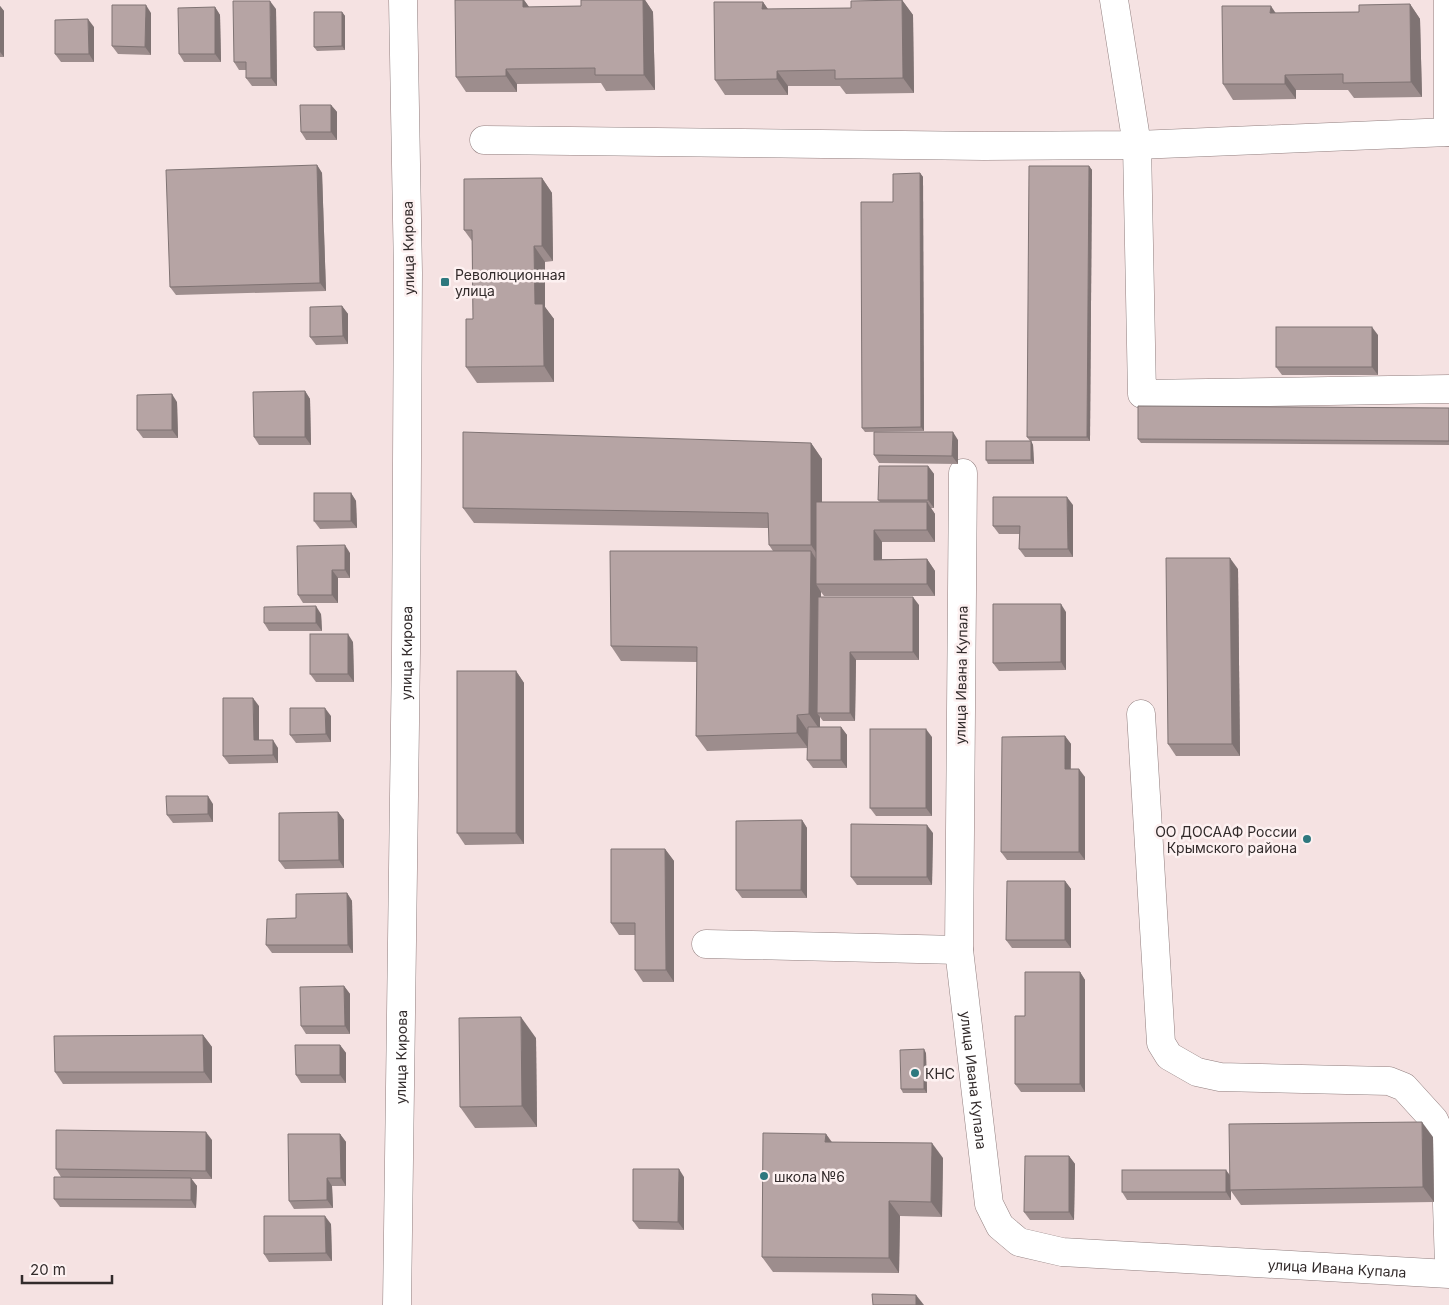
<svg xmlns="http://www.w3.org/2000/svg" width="1449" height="1305" font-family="Inter,sans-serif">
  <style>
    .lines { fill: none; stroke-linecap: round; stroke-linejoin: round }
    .minor-casing { stroke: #917f7f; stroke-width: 29 }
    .major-casing { stroke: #917f7f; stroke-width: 29 }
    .minor { stroke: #fff; stroke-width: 28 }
    .major { stroke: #fff; stroke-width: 28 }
    .wall { fill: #9d8d8d }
    .shaded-wall { fill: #7f7373 }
    .building { fill: #b6a4a4; stroke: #7f7373 }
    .poi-dot { fill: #2e787e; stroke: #fdf1f1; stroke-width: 2 }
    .labels { text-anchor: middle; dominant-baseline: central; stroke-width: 5; stroke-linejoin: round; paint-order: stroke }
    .street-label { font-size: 14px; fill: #322b2b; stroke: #fdf1f1 }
    .poi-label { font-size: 14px; fill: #322b2b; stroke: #fdf1f1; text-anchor: start }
  </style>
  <rect width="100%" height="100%" fill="#f5e2e2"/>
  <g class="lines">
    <g class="minor-casing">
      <g id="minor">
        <polyline points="1114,0 1137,145 1142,394 1449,389"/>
        <polyline points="1448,132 1448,0"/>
        <polyline points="484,140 984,146 1137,145 1449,132"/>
        <path id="s1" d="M963,473l-4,477 30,254 11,22 19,16 43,10 387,22"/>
        <polyline points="1141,714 1161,1043 1169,1056 1197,1072 1220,1077 1389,1081 1404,1087 1434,1120 1441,1135 1446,1174 1449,1265"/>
        <polyline points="706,944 959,950"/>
      </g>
    </g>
    <g class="major-casing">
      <g id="major">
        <path id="s2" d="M397,1305l9,-654 2,-378 -5,-273"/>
      </g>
    </g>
    <use href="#minor" class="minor"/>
    <use href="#major" class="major"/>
  </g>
  <g class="wall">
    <polygon points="524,0 529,7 581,6 581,0 645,0 653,12 655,90 606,91 601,83 517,84 517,92 466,92 456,77"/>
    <polygon points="902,0 913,15 914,93 846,94 840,86 788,86 788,95 725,95 715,80 763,2 768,9 851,8"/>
    <polygon points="1410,4 1420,19 1422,97 1354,98 1348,90 1296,90 1296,99 1233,100 1223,84 1275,13 1359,12"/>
    <polygon points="0,6 4,11 4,57 0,57"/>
    <polygon points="215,7 220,15 221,62 184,62 179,54"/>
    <polygon points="276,9 277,86 252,86 246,78 246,70 239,70 234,62"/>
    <polygon points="342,12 345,16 345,50 317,51 314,47"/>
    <polygon points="151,13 151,55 118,54 112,46"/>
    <polygon points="94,27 94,62 61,62 55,54"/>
    <polygon points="331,105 337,112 337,140 306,140 301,132"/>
    <polygon points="317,165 322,173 326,291 176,295 170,287"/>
    <polygon points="1089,166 1092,170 1090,441 1030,441 1027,437"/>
    <polygon points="920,173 923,177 924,431 865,432 862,428 893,202"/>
    <polygon points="542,178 552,193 553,261 545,262 545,307 554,319 554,382 477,383 466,367 473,319 472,241 464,230"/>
    <polygon points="342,306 348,314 348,344 316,345 310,337"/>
    <polygon points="1378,335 1378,375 1282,375 1276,367"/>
    <polygon points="305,391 310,399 311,445 259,445 254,437"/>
    <polygon points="177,402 178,438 143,438 137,430"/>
    <polygon points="1449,408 1449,445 1141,443 1138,439"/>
    <polygon points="958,440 958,464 879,463 874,455"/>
    <polygon points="1031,441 1033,445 1034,464 988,464 986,460"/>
    <polygon points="811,443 822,459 822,502 880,502 878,500 928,466 934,474 934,508 931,508 935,514 935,542 882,542 882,559 927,559 935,571 935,596 824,596 821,592 821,597 919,605 919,660 856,660 855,721 823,721 820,717 820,727 841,727 847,735 847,768 813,768 807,760 808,748 707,751 696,736 697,662 621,661 611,646 773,551 769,545 769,528 474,523 463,508"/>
    <polygon points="351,493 356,501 357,528 320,529 314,521"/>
    <polygon points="1073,505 1073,557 1025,557 1019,549 1020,534 999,534 993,526"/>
    <polygon points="350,553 350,578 338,578 338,603 303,603 298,595"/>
    <polygon points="1238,569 1240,756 1176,756 1168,744"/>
    <polygon points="1066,612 1066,670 999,671 993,663"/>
    <polygon points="321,614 322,631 269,631 264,623"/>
    <polygon points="353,642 354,682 316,682 310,674"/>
    <polygon points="516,671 524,683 524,844 465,845 457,833"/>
    <polygon points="259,706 259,740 278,748 278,763 229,764 223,756"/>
    <polygon points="331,716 331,742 296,743 290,735"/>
    <polygon points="1065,736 1071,744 1071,769 1085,777 1085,860 1007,860 1001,852"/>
    <polygon points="932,737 932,816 876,816 870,808"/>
    <polygon points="213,804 213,822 173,823 167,815"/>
    <polygon points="338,812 344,820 344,868 285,869 279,861"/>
    <polygon points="802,820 807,828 807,898 742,898 736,890"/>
    <polygon points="933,833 932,885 857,885 851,877"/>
    <polygon points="665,849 674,861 674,982 643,982 635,970 635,935 619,935 611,923"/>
    <polygon points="1065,881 1071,889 1071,948 1012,948 1006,940"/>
    <polygon points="347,893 352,901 353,953 272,953 266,945"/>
    <polygon points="1080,972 1085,980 1085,1092 1021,1092 1015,1084 1025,1016"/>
    <polygon points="344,986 350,994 350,1034 306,1034 301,1026"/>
    <polygon points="203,1035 212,1047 212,1083 63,1084 55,1072"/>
    <polygon points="536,1038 537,1127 475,1128 460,1107"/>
    <polygon points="340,1045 346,1053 346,1083 301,1083 296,1075"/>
    <polygon points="926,1053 927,1093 903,1093 901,1089"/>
    <polygon points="340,1134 346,1142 346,1186 332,1186 333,1208 294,1209 289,1201"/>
    <polygon points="826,1134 832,1142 943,1158 942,1217 900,1216 899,1273 773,1272 762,1257"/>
    <polygon points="1433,1137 1434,1202 1241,1205 1231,1191 1231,1200 1127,1200 1122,1192 1230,1176"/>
    <polygon points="212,1140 212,1179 191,1179 197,1186 196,1208 60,1207 54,1199 61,1177 56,1169"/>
    <polygon points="1069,1156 1075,1164 1074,1220 1030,1220 1024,1212"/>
    <polygon points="684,1177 684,1230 639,1229 633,1221"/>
    <polygon points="331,1224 332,1261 269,1262 264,1254"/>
  </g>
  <g class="shaded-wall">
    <polygon points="523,0 524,0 534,14 523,7"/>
    <polygon points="643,0 645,0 653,12 655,90 644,75"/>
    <polygon points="902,0 913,15 914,93 903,78"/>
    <polygon points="270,1 276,9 277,86 271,78"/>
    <polygon points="763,2 773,17 762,9"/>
    <polygon points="1410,4 1420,19 1422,97 1411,82"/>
    <polygon points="146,5 151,13 151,55 145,47"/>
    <polygon points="0,6 4,11 4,57 0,52"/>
    <polygon points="1271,6 1281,21 1270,13"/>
    <polygon points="215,7 220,15 221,62 215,54"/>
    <polygon points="342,12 345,16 345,50 342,46"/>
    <polygon points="88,19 94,27 94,62 89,54"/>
    <polygon points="506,69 517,84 517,92 506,76"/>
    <polygon points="777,71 788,86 788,95 777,79"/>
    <polygon points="1285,75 1296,90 1296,99 1285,84"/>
    <polygon points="331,105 337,112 337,140 331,132"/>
    <polygon points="317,165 322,173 326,291 320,283"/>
    <polygon points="1089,166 1092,170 1090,441 1087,437"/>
    <polygon points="920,173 923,177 924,431 921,427"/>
    <polygon points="542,178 552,193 553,261 542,246"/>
    <polygon points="534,246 545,262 545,307 554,319 554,382 544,366 535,304"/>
    <polygon points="342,306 348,314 348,344 343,336"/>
    <polygon points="1372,327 1378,335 1378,375 1372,367"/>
    <polygon points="305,391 310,399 311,445 305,437"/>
    <polygon points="172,394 177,402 178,438 172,430"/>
    <polygon points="953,432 958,440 958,464 952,456"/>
    <polygon points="1031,441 1033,445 1034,464 1031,460"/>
    <polygon points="811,443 822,459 822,561 811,545"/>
    <polygon points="928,466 934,474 934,508 928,500"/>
    <polygon points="351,493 356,501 357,528 351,521"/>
    <polygon points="1067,497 1073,505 1073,557 1068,549"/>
    <polygon points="927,502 935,514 935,542 927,530"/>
    <polygon points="874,530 882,542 882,571 874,560"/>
    <polygon points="345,545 350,553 350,578 345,570"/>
    <polygon points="811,551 821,567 816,584 821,592 820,713 817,713 820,717 820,730 809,714"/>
    <polygon points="1230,558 1238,569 1240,756 1232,744"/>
    <polygon points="927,559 935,571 935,596 927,584"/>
    <polygon points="332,570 338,578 338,603 332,595"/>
    <polygon points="913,597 919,605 919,660 913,652"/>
    <polygon points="1061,604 1066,612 1066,670 1061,662"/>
    <polygon points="316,606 321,614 322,631 316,623"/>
    <polygon points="348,634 353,642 354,682 348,674"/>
    <polygon points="850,652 856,660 855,721 850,713"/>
    <polygon points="516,671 524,683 524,844 516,833"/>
    <polygon points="253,698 259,706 259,748 254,740"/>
    <polygon points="325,708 331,716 331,742 326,734"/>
    <polygon points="797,715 807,730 808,748 797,733"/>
    <polygon points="841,727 847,735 847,768 841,760"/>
    <polygon points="926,729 932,737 932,816 926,808"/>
    <polygon points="1065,736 1071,744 1070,777 1065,769"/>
    <polygon points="273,740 278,748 278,763 273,755"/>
    <polygon points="1079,769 1085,777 1085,860 1079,852"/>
    <polygon points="208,796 213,804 213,822 208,814"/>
    <polygon points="338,812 344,820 344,868 339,860"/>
    <polygon points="802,820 807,828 807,898 801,890"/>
    <polygon points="927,825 933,833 932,885 927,877"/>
    <polygon points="665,849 674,861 674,982 666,970"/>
    <polygon points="1065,881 1071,889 1071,948 1065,940"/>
    <polygon points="347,893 352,901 353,953 348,945"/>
    <polygon points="1080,972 1085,980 1085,1092 1080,1084"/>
    <polygon points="344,986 350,994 350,1034 345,1026"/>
    <polygon points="521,1017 536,1038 537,1127 522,1106"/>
    <polygon points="203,1035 212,1047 212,1083 204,1072"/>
    <polygon points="340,1045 346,1053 346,1083 340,1075"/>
    <polygon points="924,1049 926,1053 927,1093 924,1089"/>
    <polygon points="1422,1122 1433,1137 1434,1202 1423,1187"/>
    <polygon points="206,1132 212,1140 212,1179 206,1171"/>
    <polygon points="340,1134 346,1142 346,1186 341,1178"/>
    <polygon points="826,1134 836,1149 825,1142"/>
    <polygon points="932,1143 943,1158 942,1217 931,1202"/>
    <polygon points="1069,1156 1075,1164 1074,1220 1069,1212"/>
    <polygon points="679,1169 684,1177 684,1230 678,1222"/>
    <polygon points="1226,1170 1232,1178 1230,1190 1231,1191 1231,1200 1226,1192"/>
    <polygon points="191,1178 197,1186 196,1208 191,1200"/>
    <polygon points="327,1178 332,1186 333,1208 327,1200"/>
    <polygon points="889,1201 900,1216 899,1273 889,1258"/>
    <polygon points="325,1216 331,1224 332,1261 326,1253"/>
    <polygon points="916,1295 924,1305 916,1305"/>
  </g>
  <g class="building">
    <polygon points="455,0 523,0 523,7 581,6 581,0 643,0 644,75 595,75 595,68 506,69 506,76 456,77"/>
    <polygon points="902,0 903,78 835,79 835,70 777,71 777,79 715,80 714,2 763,2 762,9 851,8 851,1"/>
    <polygon points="233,1 270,1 271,78 246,78 246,62 234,62"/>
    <polygon points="1410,4 1411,82 1343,83 1343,74 1285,75 1285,84 1223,84 1222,6 1271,6 1270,13 1359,12 1359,5"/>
    <polygon points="112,5 146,5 145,47 112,46"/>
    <polygon points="215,7 215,54 179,54 178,8"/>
    <polygon points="314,12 342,12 342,46 314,47"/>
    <polygon points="88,19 89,54 55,54 55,20"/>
    <polygon points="300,105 331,105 331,132 301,132"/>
    <polygon points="317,165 320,283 170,287 166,170"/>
    <polygon points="1029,166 1089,166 1087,437 1027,437"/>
    <polygon points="920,173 921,427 862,428 861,202 893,202 893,174"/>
    <polygon points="542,178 542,246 534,246 535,304 543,304 544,366 466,367 466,319 473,319 472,230 464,230 464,179"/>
    <polygon points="342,306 343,336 310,337 310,307"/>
    <rect x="1276" y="327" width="96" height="40"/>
    <polygon points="305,391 305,437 254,437 253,392"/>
    <polygon points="172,394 172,430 137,430 137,395"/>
    <polygon points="1138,406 1449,408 1449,441 1138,439"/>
    <polygon points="463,432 811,443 811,545 769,545 768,513 463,508"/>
    <polygon points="874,432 953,432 952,456 874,455"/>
    <rect x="986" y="441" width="45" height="19"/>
    <polygon points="879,466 928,466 928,500 878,500"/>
    <rect x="314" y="493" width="37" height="28"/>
    <polygon points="993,497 1067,497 1068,549 1019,549 1020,526 993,526"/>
    <polygon points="816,502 927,502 927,530 874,530 874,560 927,559 927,584 816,584"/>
    <polygon points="345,545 345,570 332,570 332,595 298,595 297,546"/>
    <polygon points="610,551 811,551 809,714 797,715 797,733 696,736 697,647 611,646"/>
    <polygon points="1166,558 1230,558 1232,744 1168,744"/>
    <polygon points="818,597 913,597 913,652 850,652 850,713 817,713"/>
    <polygon points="993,604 1061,604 1061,662 993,663"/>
    <polygon points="316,606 316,623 264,623 264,607"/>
    <rect x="310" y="634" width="38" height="40"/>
    <rect x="457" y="671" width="59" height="162"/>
    <polygon points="223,698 253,698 254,740 273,740 273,755 223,756"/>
    <polygon points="290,708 325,708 326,734 290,735"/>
    <polygon points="808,727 841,727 841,760 807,760"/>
    <rect x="870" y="729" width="56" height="79"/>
    <polygon points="1065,736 1065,769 1079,769 1079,852 1001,852 1002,737"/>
    <polygon points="166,796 208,796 208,814 167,815"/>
    <polygon points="338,812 339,860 279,861 279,813"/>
    <polygon points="802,820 801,890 736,890 736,821"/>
    <polygon points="851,824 927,825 927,877 851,877"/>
    <polygon points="611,849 665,849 666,970 635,970 635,923 611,923"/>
    <polygon points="1007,881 1065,881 1065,940 1006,940"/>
    <polygon points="347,893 348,945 266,945 267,919 296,918 296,894"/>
    <polygon points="1025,972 1080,972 1080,1084 1015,1084 1015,1016 1025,1016"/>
    <polygon points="344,986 345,1026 301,1026 300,987"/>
    <polygon points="521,1017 522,1106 460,1107 459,1018"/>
    <polygon points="203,1035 204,1072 55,1072 54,1036"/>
    <polygon points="295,1045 340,1045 340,1075 296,1075"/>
    <polygon points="924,1049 924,1089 901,1089 900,1050"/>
    <polygon points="1422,1122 1423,1187 1230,1190 1229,1124"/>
    <polygon points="56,1130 206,1132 206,1171 56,1169"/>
    <polygon points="763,1133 826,1134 825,1142 932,1143 931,1202 889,1201 889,1258 762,1257"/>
    <polygon points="288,1134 340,1134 341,1178 327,1178 327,1200 289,1201"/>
    <polygon points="1025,1156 1069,1156 1069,1212 1024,1212"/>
    <polygon points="633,1169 679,1169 678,1222 633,1221"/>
    <rect x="1122" y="1170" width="104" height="22"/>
    <polygon points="54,1177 191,1178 191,1200 54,1199"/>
    <polygon points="264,1216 325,1216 326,1253 264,1254"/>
    <polygon points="872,1294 916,1295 916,1305 873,1305"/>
  </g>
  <g class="poi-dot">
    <rect x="440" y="277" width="10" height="10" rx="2.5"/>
    <circle cx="1307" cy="839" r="5"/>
    <circle cx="915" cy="1073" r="5"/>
    <circle cx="764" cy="1176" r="5"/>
  </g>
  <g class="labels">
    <g class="street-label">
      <text transform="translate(408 248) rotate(-91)">улица Кирова</text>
      <text stroke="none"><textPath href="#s2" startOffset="652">улица Кирова</textPath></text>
      <text transform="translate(961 675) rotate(-89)">улица Ивана Купала</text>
      <text stroke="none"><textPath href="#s2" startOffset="248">улица Кирова</textPath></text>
      <text stroke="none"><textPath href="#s1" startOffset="608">улица Ивана Купала</textPath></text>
      <text stroke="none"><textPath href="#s1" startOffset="1102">улица Ивана Купала</textPath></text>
    </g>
    <g class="poi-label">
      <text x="455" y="274">Революционная<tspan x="455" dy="16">улица</tspan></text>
      <text x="1297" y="831" text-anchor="end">ОО ДОСААФ России<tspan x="1297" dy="16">Крымского района</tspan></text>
      <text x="925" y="1073">КНС</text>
      <text x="774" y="1176">школа №6</text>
    </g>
  </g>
  <path d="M22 1275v8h90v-8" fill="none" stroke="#322b2b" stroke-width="2.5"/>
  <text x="30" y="1275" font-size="15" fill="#322b2b" stroke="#fdf1f1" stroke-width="4" paint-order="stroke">20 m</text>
</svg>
